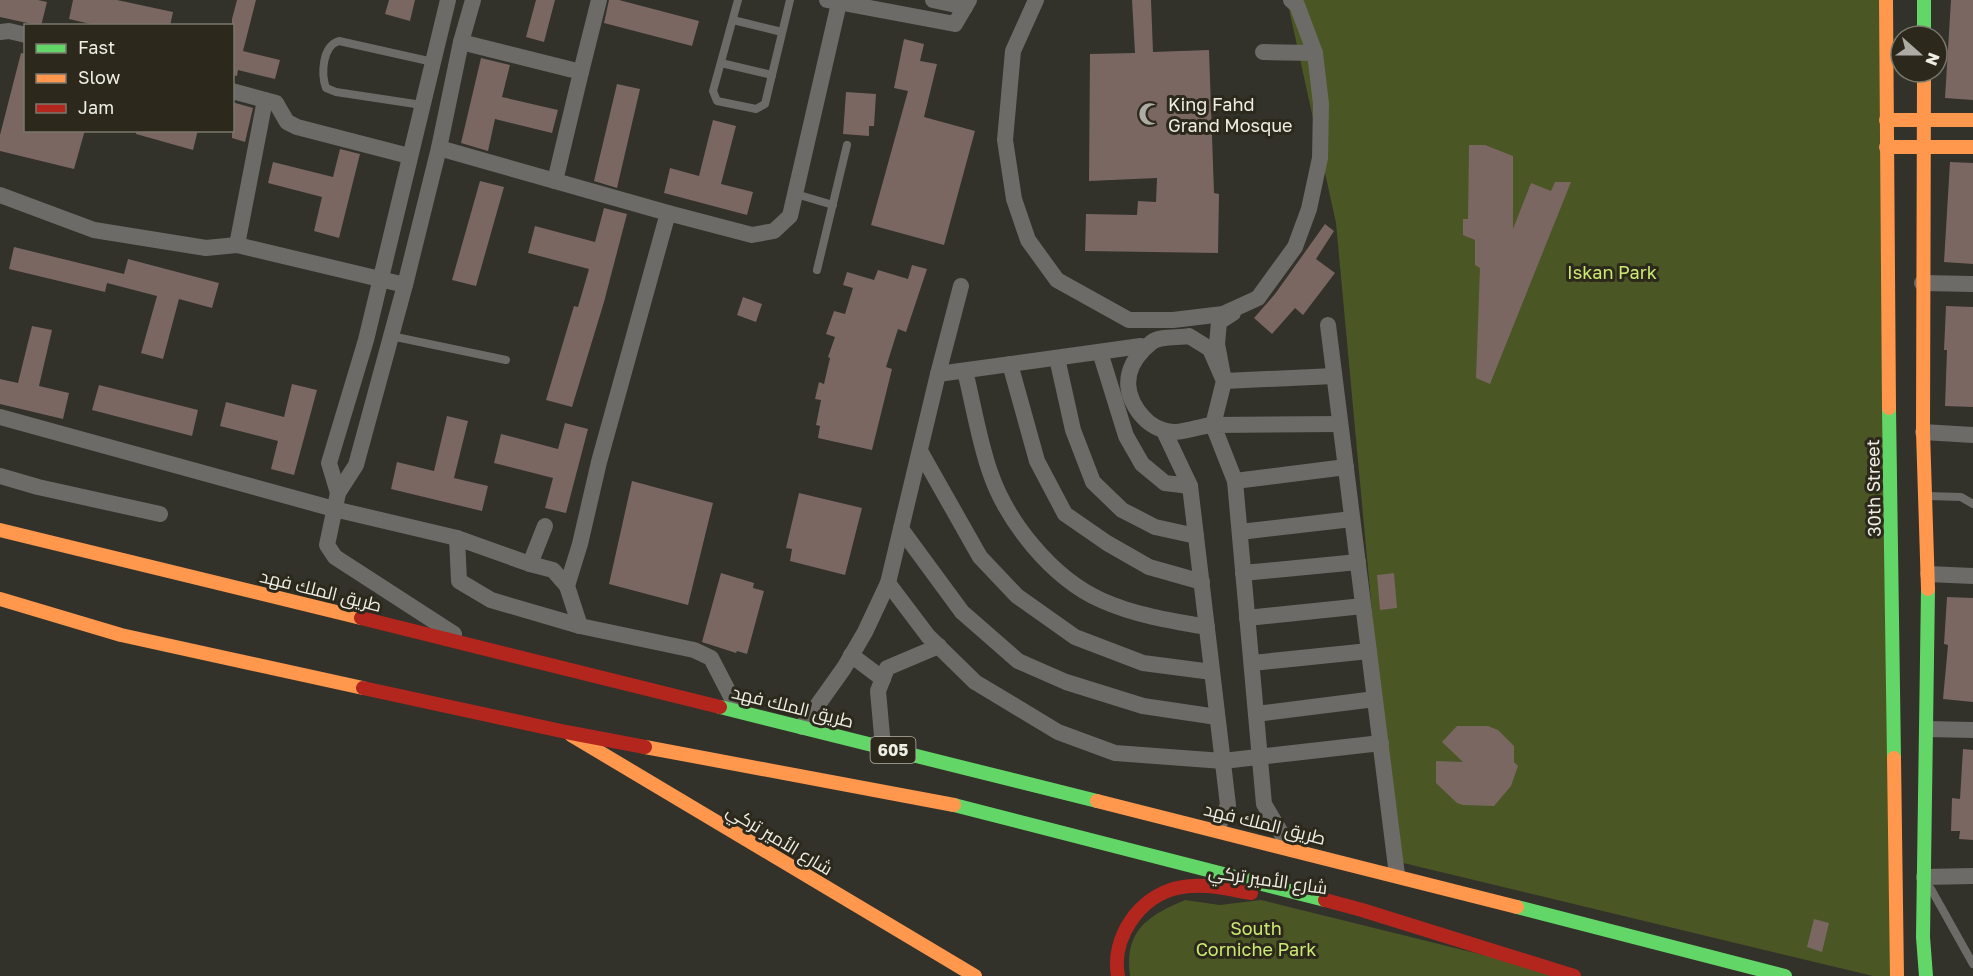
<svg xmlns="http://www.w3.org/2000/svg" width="1973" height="976" font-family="'Golos Text',Cairo,sans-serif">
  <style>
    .park { fill: #4a5624 }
    .building { fill: #7a6762 }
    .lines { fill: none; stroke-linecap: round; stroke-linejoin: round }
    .lane { stroke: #6c6b67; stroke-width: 8 }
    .street { stroke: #6c6b67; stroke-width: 16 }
    .fast { stroke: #63d668; stroke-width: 14 }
    .slow { stroke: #ff974d; stroke-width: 14 }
    .jam { stroke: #b3261e; stroke-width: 14 }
    .labels { text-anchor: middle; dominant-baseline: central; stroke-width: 6; stroke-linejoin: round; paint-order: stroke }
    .shield { fill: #2c291c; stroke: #b4b3a9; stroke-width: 1.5 }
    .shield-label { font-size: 16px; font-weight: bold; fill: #efeee5 }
    .poi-label { font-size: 18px; fill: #efeee5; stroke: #2c291c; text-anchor: start }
    .park-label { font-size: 18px; fill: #cce972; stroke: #2c291c }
    .street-label { font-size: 18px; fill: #efeee5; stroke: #2c291c }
  </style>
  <rect width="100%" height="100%" fill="#32312a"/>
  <g class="park">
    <polygon points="1287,0 1880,0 1892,976 1873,976 1395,861 1336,223"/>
    <path d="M1185,900l35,5 41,-5 308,76h-439c-6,-45 17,-60 55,-76z"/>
  </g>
  <g class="building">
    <polygon points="0,0 38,0 47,2 41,26 0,17"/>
    <polygon points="73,0 117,0 173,12 170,26 99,26 69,19"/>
    <polygon points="237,0 256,0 243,51 280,60 275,79 238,70 237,76 232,75 232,19"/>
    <polygon points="389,0 415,0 410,21 385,14"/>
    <polygon points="536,0 555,0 544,42 526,37"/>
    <polygon points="609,0 619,0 699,21 692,46 604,23"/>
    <polygon points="1132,0 1151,0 1153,52 1209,50 1214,193 1219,194 1218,253 1085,251 1086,214 1137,215 1138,201 1156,202 1157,178 1089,181 1090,54 1135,53"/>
    <polygon points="1951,0 1973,0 1973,100 1945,98"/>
    <polygon points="904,39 924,44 920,61 937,64 924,117 975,131 944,245 871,225 908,91 894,88"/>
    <polygon points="21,53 26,54 26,130 85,130 74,169 0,151 0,135"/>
    <polygon points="481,58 510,65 502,97 558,110 552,133 495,119 488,151 461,143"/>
    <polygon points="617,84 640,89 617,188 594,181"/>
    <polygon points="846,92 876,94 874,126 869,126 869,136 843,134"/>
    <polygon points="232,102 253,108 245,142 232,138"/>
    <polygon points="713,120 736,126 721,184 753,192 747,215 664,193 670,168 699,176"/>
    <polygon points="136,130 198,130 193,150 136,134"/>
    <polygon points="1469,145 1485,145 1513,156 1513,229 1531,183 1551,191 1555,182 1571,182 1490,384 1476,378 1480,268 1475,265 1475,240 1463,235 1463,219 1468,219"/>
    <polygon points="340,149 360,154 339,238 314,231 322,197 268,183 273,162 333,177"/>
    <polygon points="1950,162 1973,163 1973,264 1944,262"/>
    <polygon points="480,181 504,187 476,286 452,280"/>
    <polygon points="604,208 627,214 604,302 572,407 546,400 574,306 578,307 589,269 528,253 535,226 595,242"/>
    <polygon points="1325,224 1334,231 1316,259 1335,273 1303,315 1295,308 1272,334 1254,318 1275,294"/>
    <polygon points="14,247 124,274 128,259 219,283 212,308 179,299 163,359 141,353 157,296 107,283 105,292 9,269"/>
    <polygon points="912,265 927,269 906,332 898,329 886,367 892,369 872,450 818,438 820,426 816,425 821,400 815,399 819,382 824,384 830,358 828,357 835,337 826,334 834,311 845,314 853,288 843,285 847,272 874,280 878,270 908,279"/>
    <polygon points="743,297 762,304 756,322 737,315"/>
    <polygon points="1946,306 1973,307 1973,407 1945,406 1947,350 1944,350"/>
    <polygon points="32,326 52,330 39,386 69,393 63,419 0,404 0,379 18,383"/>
    <polygon points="292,384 317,390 294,475 271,469 278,441 220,426 226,402 284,417"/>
    <polygon points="99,385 198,410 192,436 92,410"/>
    <polygon points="447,416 468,421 454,478 488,486 482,511 391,489 397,462 434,471"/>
    <polygon points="565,423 588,429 566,513 545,508 553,478 494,463 501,434 558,449"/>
    <polygon points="632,481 713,503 688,605 609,584"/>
    <polygon points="799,493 862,508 845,575 790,561 792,549 786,548"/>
    <polygon points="721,573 754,583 753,588 764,591 747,654 737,651 736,653 702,642"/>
    <polygon points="1394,573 1397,608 1380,610 1377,575"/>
    <polygon points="1947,597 1973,598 1973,702 1943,699 1948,645 1944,644"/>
    <polygon points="1457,726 1488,726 1498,730 1514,746 1514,762 1518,766 1511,786 1494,806 1463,805 1457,803 1436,783 1436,761 1463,762 1442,742"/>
    <polygon points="1963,749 1973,750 1973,840 1959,839 1960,831 1951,831 1952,798 1960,799"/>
    <polygon points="1814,919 1829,923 1822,952 1807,947"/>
  </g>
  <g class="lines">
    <g class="lane">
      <polyline points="738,0 713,91 717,101 756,109 765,104 790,0"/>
      <polyline points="733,20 782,32"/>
      <polyline points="721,63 772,75"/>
      <path d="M422,105l-86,-13 -10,-4c-5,-14 -4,-42 13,-47l94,21"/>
      <polyline points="796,194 833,205"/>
      <polyline points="817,270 847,145"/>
      <polyline points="391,336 506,360"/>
      <polyline points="1928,496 1961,497 1973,504"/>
      <polyline points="1931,889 1973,964"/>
    </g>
    <g class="street">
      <polyline points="827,0 955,24 969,0"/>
      <polyline points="933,0 965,7"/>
      <polyline points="1036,0 1013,51 1005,140 1014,199 1028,240 1057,280 1129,320 1173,320 1223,314 1258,298 1295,247 1309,209 1320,158 1321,104 1315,53 1297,5 1291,0"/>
      <polyline points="0,32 9,31 26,35"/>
      <polyline points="461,42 581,72 555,181"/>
      <polyline points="1263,52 1315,53"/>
      <polyline points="581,72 599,0"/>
      <polyline points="232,91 276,103 287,122 297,127 409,156"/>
      <polyline points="439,148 668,213"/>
      <polyline points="0,195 94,230 206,248 237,245 405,285"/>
      <polyline points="237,245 265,100"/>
      <polyline points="1922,283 1973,284"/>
      <polyline points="1233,313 1219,322 1217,344 1224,381 1334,376"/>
      <polyline points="1328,325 1397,875"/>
      <path d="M1189,336l21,13 14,32 -11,44c-16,1 -34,11 -50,5 -12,-4 -18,-10 -25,-19 -18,-26 -10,-50 14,-69 8,-6 27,-4 37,-6z"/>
      <polyline points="1100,352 1126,436 1142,464 1165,483 1190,486"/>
      <polyline points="1057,358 1073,430 1093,482 1122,510 1155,527 1196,536"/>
      <polyline points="1010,364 1037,461 1065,514 1107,543 1149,567 1202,582"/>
      <path d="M965,371c8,32 14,70 25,101 17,50 62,106 111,128 33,15 70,21 106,27"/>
      <polyline points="938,374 1141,346"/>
      <polyline points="0,417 334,509 457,538 530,564 553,570 567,586 580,544 599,462 668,213 752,235 774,231 790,216 839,3"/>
      <polyline points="1164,431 1190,486 1228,805 1217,829"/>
      <polyline points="1923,432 1973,435"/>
      <polyline points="920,451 980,557 1017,596 1075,637 1143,663 1212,672"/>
      <polyline points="0,476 38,487 160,514"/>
      <polyline points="1235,481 1346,467"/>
      <polyline points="338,493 329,463 366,340 448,0"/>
      <polyline points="901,529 962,612 1018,661 1066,682 1143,706 1217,717"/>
      <polyline points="1240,532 1352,519"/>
      <polyline points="457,538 459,581 491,600 580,626 694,650 711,658 738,710"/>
      <polyline points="530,564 545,526"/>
      <polyline points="1243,573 1358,562"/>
      <polyline points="1928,574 1973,576"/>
      <polyline points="888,583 928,636 975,682 1058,732 1115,753 1223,761 1381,743"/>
      <polyline points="567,586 580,626"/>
      <polyline points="1247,618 1363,606"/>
      <polyline points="454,634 335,557 327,545 338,493 356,465 405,285 439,148 461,42 473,0"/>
      <polyline points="851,655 883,679"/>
      <polyline points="1252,663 1369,651"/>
      <polyline points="1256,714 1375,699"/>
      <polyline points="802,727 844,668 865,632 888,583 938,374 961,286"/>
      <polyline points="1927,729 1973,730"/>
      <polyline points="883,747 878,691 887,668 939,646"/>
      <polyline points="1290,848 1264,804 1235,481 1213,425 1340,424"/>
      <polyline points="1924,877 1973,876"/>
    </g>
    <g class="fast">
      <polyline points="1924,0 1924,36"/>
      <polyline points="1889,408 1894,758"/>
      <polyline points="720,707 1097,801"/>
      <polyline points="954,805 1325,900"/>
      <polyline points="1517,907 1785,976"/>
      <polyline points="1926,976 1923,937 1928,589"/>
    </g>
    <g class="slow">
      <polyline points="1886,0 1889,408"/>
      <polyline points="1924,72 1923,432 1928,589"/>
      <polyline points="1886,120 1973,120"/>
      <polyline points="1886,147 1973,147"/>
      <polyline points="0,530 361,618"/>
      <polyline points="0,599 121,635 363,688"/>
      <polyline points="571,735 975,976"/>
      <polyline points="645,747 954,805"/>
      <polyline points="1894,758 1897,976"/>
      <polyline points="1097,801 1517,907"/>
    </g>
    <g class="jam">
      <polyline points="361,618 720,707"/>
      <polyline points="363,688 566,732 645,747"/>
      <polyline points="1325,900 1362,910 1574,976"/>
      <path d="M1118,976c-7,-38 21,-79 59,-88 24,-6 50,1 74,5"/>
    </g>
  </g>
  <defs>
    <g id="mosque-bare" transform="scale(1.8)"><path d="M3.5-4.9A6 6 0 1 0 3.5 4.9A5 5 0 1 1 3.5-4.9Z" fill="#adaca4" stroke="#2c291c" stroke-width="2.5" paint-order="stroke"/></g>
  </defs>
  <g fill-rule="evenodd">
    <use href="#mosque-bare" x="1150" y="114"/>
  </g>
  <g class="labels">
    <rect class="shield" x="870.5" y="737" width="45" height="26" rx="4.5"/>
    <g class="shield-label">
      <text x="893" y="750">605</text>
    </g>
    <g class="poi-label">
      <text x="1168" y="104">King Fahd<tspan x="1168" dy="21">Grand Mosque</tspan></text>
    </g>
    <g class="park-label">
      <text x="1612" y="272">Iskan Park</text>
      <text x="1256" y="928">South<tspan x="1256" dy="21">Corniche Park</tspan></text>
    </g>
    <g class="street-label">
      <text transform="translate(1873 488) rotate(-91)">30th Street</text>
      <text transform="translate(321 590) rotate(14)">طريق الملك فهد</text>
      <text transform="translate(793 706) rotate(14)">طريق الملك فهد</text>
      <text transform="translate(1265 823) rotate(14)">طريق الملك فهد</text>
      <text transform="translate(780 839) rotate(31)">شارع الأمير تركي</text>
      <text transform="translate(1268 879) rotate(8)">شارع الأمير تركي</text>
    </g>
  </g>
  <rect x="24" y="24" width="210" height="108" fill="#2c291c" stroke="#7a786c" stroke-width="1.5"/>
  <rect x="36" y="44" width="30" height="9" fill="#63d668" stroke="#7a786c" stroke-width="1.5"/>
  <text x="78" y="54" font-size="18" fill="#efeee5">Fast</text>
  <rect x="36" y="74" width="30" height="9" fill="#ff974d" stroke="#7a786c" stroke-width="1.5"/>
  <text x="78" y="84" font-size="18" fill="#efeee5">Slow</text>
  <rect x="36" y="104" width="30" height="9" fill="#b3261e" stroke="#7a786c" stroke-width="1.5"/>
  <text x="78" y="114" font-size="18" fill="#efeee5">Jam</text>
  <g transform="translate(1919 54) rotate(111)"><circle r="28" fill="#2c291c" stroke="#7a786c" stroke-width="1.5"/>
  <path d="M0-4.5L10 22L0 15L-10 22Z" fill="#adaca4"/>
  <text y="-9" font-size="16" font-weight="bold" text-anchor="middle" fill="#efeee5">N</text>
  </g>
</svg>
